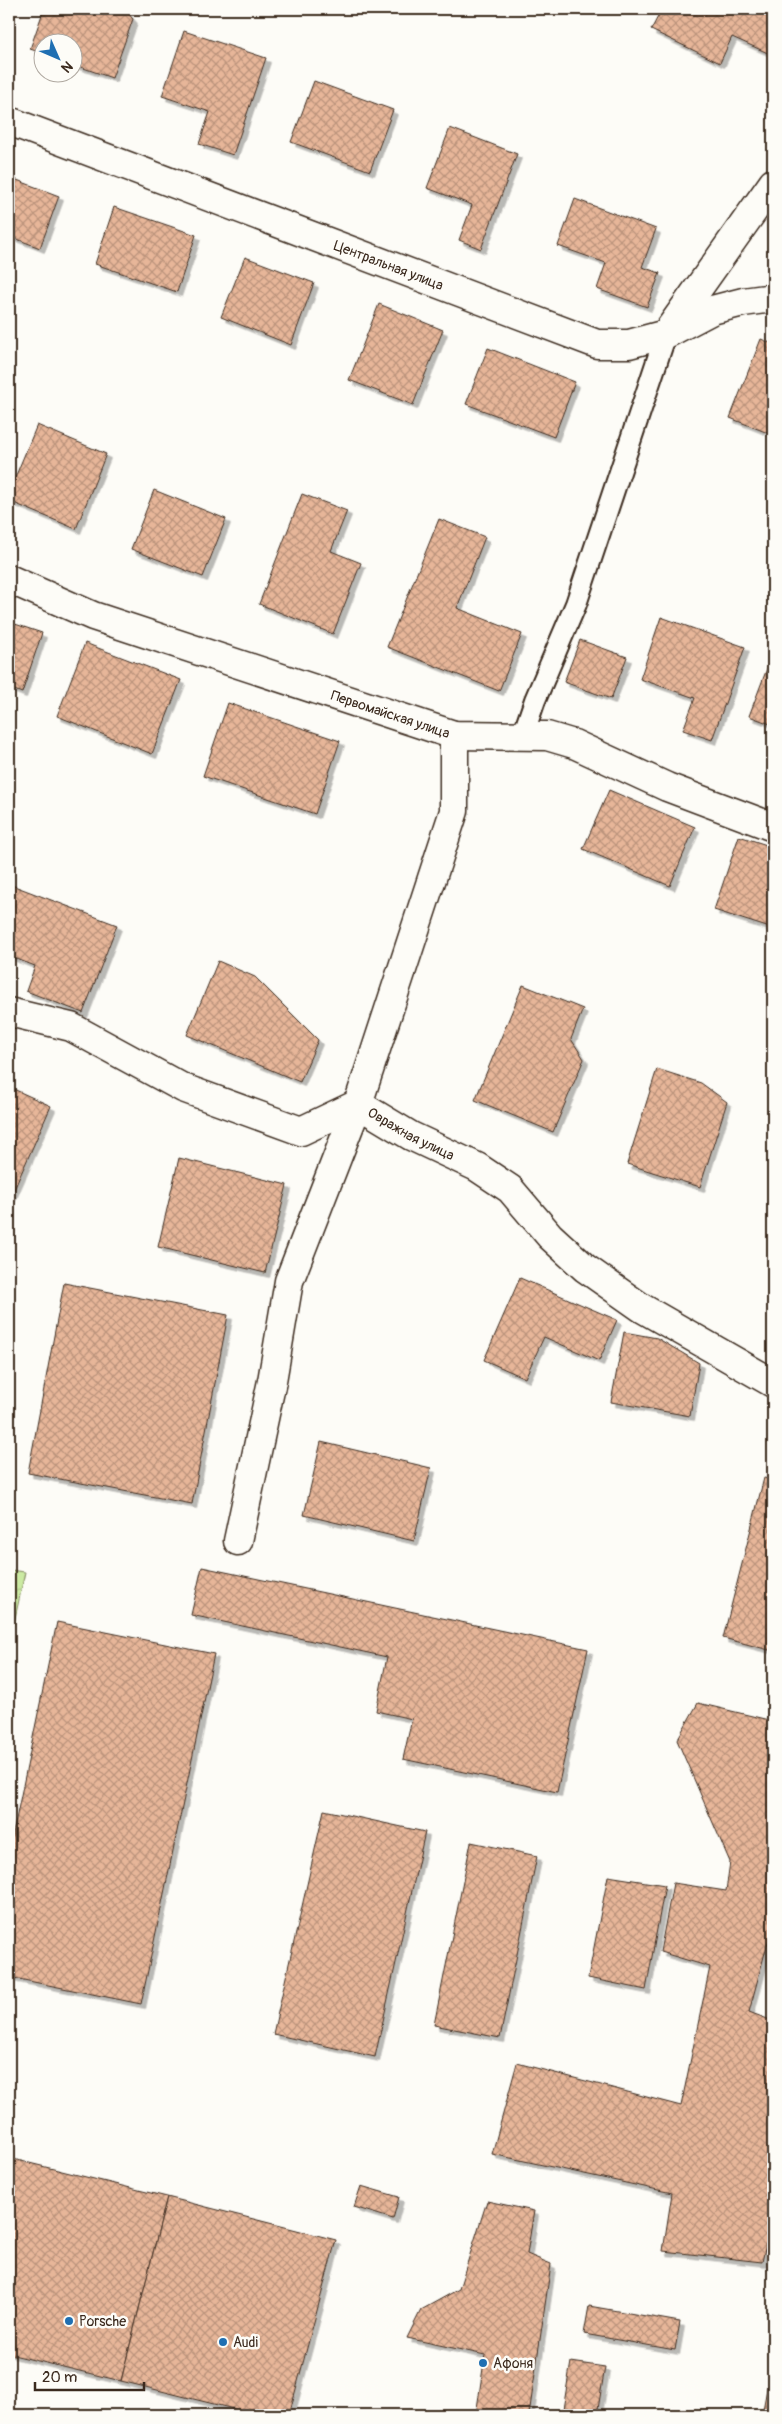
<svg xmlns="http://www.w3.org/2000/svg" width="782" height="2424" font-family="Pangolin,sans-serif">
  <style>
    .forest { fill: url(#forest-crowns); stroke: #838a60 }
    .building { fill: url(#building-cross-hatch); stroke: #3b2a1e; filter: url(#shadow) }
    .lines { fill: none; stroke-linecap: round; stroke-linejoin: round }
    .lane-casing { stroke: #3b2a1e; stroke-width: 24 }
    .street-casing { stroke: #3b2a1e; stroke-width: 31 }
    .lane { stroke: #fdfcf7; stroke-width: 20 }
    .street { stroke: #fdfcf7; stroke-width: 28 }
    .poi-dot { fill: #1f6fb2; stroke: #fdfcf7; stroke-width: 2 }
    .labels { text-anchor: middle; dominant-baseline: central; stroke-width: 5; stroke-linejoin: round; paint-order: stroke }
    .street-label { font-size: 14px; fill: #3b2a1e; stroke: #fdfcf7 }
    .poi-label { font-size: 14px; fill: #3b2a1e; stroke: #fdfcf7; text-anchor: start }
  </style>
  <defs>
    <pattern id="forest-crowns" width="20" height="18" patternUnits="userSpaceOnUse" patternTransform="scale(1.25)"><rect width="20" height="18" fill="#cbeaa2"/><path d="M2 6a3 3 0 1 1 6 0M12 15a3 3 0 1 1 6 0" fill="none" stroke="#afc98b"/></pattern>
    <pattern id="building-cross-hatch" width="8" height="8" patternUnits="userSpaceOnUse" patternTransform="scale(1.25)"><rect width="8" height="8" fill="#e7b699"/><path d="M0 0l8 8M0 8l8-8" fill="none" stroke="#bc947c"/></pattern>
    <filter id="shadow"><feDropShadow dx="4.5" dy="4.5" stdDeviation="0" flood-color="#0004"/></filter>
  </defs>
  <rect width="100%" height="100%" fill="#fdfcf7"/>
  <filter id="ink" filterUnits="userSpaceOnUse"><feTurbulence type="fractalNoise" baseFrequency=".02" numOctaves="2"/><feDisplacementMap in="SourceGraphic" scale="10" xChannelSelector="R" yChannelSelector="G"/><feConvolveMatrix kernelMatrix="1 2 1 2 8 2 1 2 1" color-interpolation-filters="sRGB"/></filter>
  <g filter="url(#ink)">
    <polygon class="forest" points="9,1570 25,1572 9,1646"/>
    <g class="building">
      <polygon points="44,9 124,9 133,19 112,78 72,64 72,42 42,42 42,53 30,49"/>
      <polygon points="662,9 773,9 773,47 770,54 732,37 720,63 651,30"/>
      <polygon points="184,31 266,58 233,155 199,144 210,112 162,96"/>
      <polygon points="314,81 393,110 370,171 291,142"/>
      <polygon points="450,128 517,154 481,249 459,240 472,205 427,188"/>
      <polygon points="9,177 59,196 40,248 9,236"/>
      <polygon points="575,199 656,229 642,267 660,273 647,307 597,289 606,263 558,246"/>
      <polygon points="114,207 196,235 177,292 95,264"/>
      <polygon points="245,257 314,283 291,345 221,317"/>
      <polygon points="379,304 443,330 413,405 349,380"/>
      <polygon points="761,339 773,344 773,435 730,418"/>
      <polygon points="488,348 575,382 554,437 466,404"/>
      <polygon points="37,425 106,454 76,529 9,501 9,492"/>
      <polygon points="154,490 226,519 203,577 131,549"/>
      <polygon points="302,494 347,511 331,551 361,563 333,634 259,604"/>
      <polygon points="439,519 485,537 457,608 522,634 499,691 387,647"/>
      <polygon points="661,617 745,647 712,740 683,730 695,698 640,679"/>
      <polygon points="9,622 42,633 22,693 9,688"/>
      <polygon points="580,640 627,657 611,699 564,682"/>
      <polygon points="85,643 181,680 152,754 57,716"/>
      <polygon points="771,658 773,659 773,725 749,716"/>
      <polygon points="228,703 340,741 315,814 203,776"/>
      <polygon points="609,790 695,827 670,886 583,849"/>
      <polygon points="739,836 773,847 773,929 714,910"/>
      <polygon points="9,884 117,925 83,1013 26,991 35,966 9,956"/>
      <polygon points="218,961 255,977 318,1040 300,1082 187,1035"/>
      <polygon points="523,985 583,1009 571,1039 584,1059 553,1132 475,1100"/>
      <polygon points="657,1069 701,1083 727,1102 700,1187 627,1164"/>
      <polygon points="9,1087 51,1106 9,1201"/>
      <polygon points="179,1158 287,1185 265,1273 158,1247"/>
      <polygon points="520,1278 617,1320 599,1361 544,1337 525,1378 484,1360"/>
      <polygon points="64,1283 228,1315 192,1504 28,1473"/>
      <polygon points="624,1332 657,1338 699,1363 690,1416 611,1402"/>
      <polygon points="321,1442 431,1468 414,1541 304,1515"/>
      <polygon points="764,1478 773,1480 773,1651 723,1638"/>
      <polygon points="202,1567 588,1649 557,1792 403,1759 412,1719 376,1711 387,1657 191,1615"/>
      <polygon points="57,1622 214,1654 141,2004 9,1977 9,1853"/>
      <polygon points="698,1703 773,1721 773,1923 749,2012 773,2021 773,2212 762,2262 663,2251 672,2193 492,2154 517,2063 681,2106 710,1967 660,1952 673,1883 726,1891 730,1862 677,1740"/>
      <polygon points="324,1810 425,1832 375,2057 273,2034"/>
      <polygon points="471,1842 537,1856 500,2038 434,2025"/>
      <polygon points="608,1876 665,1885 646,1990 588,1978"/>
      <polygon points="9,2158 167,2197 121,2381 9,2354"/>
      <polygon points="361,2186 399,2197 393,2219 354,2207"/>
      <polygon points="167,2197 336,2240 289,2415 258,2415 121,2381"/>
      <polygon points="487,2201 534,2211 527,2254 551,2264 529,2415 476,2415 485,2355 407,2338 421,2310 459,2289"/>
      <polygon points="589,2306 680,2322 675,2350 584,2334"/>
      <polygon points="773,2357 773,2415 762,2415"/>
      <polygon points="571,2362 605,2367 597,2415 562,2415"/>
    </g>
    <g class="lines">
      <g class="lane-casing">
        <polyline id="lane" points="523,735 535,700 576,604 666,334"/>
      </g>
      <g class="street-casing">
        <g id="street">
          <path id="s1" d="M9,121l588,223h32l37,-10 46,-24 31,-8 30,-4"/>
          <polyline points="668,331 773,183"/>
          <path id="s2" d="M9,579l84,37 361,119 93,1 27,8 93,43 106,40"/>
          <path id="s3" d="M9,1012l62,15 112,61 118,43 57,-27 53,32 66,31 33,22 40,47 35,32 57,40 131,75"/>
          <polyline points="238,1541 272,1381 289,1281 358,1104 454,811 454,735"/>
        </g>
      </g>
      <use href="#lane" class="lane"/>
      <use href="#street" class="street"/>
    </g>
  </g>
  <g class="poi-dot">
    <circle cx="69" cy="2321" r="5"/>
    <circle cx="223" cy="2342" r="5"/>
    <circle cx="483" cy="2363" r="5"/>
  </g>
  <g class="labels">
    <g class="street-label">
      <text stroke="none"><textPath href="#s1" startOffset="406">Центральная улица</textPath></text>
      <text stroke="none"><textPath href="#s2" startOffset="405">Первомайская улица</textPath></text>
      <text stroke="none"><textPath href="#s3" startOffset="441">Овражная улица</textPath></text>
    </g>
    <g class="poi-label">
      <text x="79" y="2321">Porsche</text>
      <text x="233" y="2342">Audi</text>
      <text x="493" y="2363">Афоня</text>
    </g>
  </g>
  <rect width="782" height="2424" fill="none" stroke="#fdfcf7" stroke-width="30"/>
  <rect x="15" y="15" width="752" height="2394" fill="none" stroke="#3b2a1e" stroke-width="2" filter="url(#ink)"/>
  <g transform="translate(58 58) rotate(135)"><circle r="24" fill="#fdfcf7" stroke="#afa8a0"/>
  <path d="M0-4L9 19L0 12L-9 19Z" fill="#1f6fb2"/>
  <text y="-8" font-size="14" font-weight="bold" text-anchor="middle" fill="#3b2a1e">N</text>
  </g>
  <path d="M35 2382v8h109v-8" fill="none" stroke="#3b2a1e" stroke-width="2.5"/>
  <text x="42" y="2382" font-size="15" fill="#3b2a1e" stroke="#fdfcf7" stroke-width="4" paint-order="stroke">20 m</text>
</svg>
